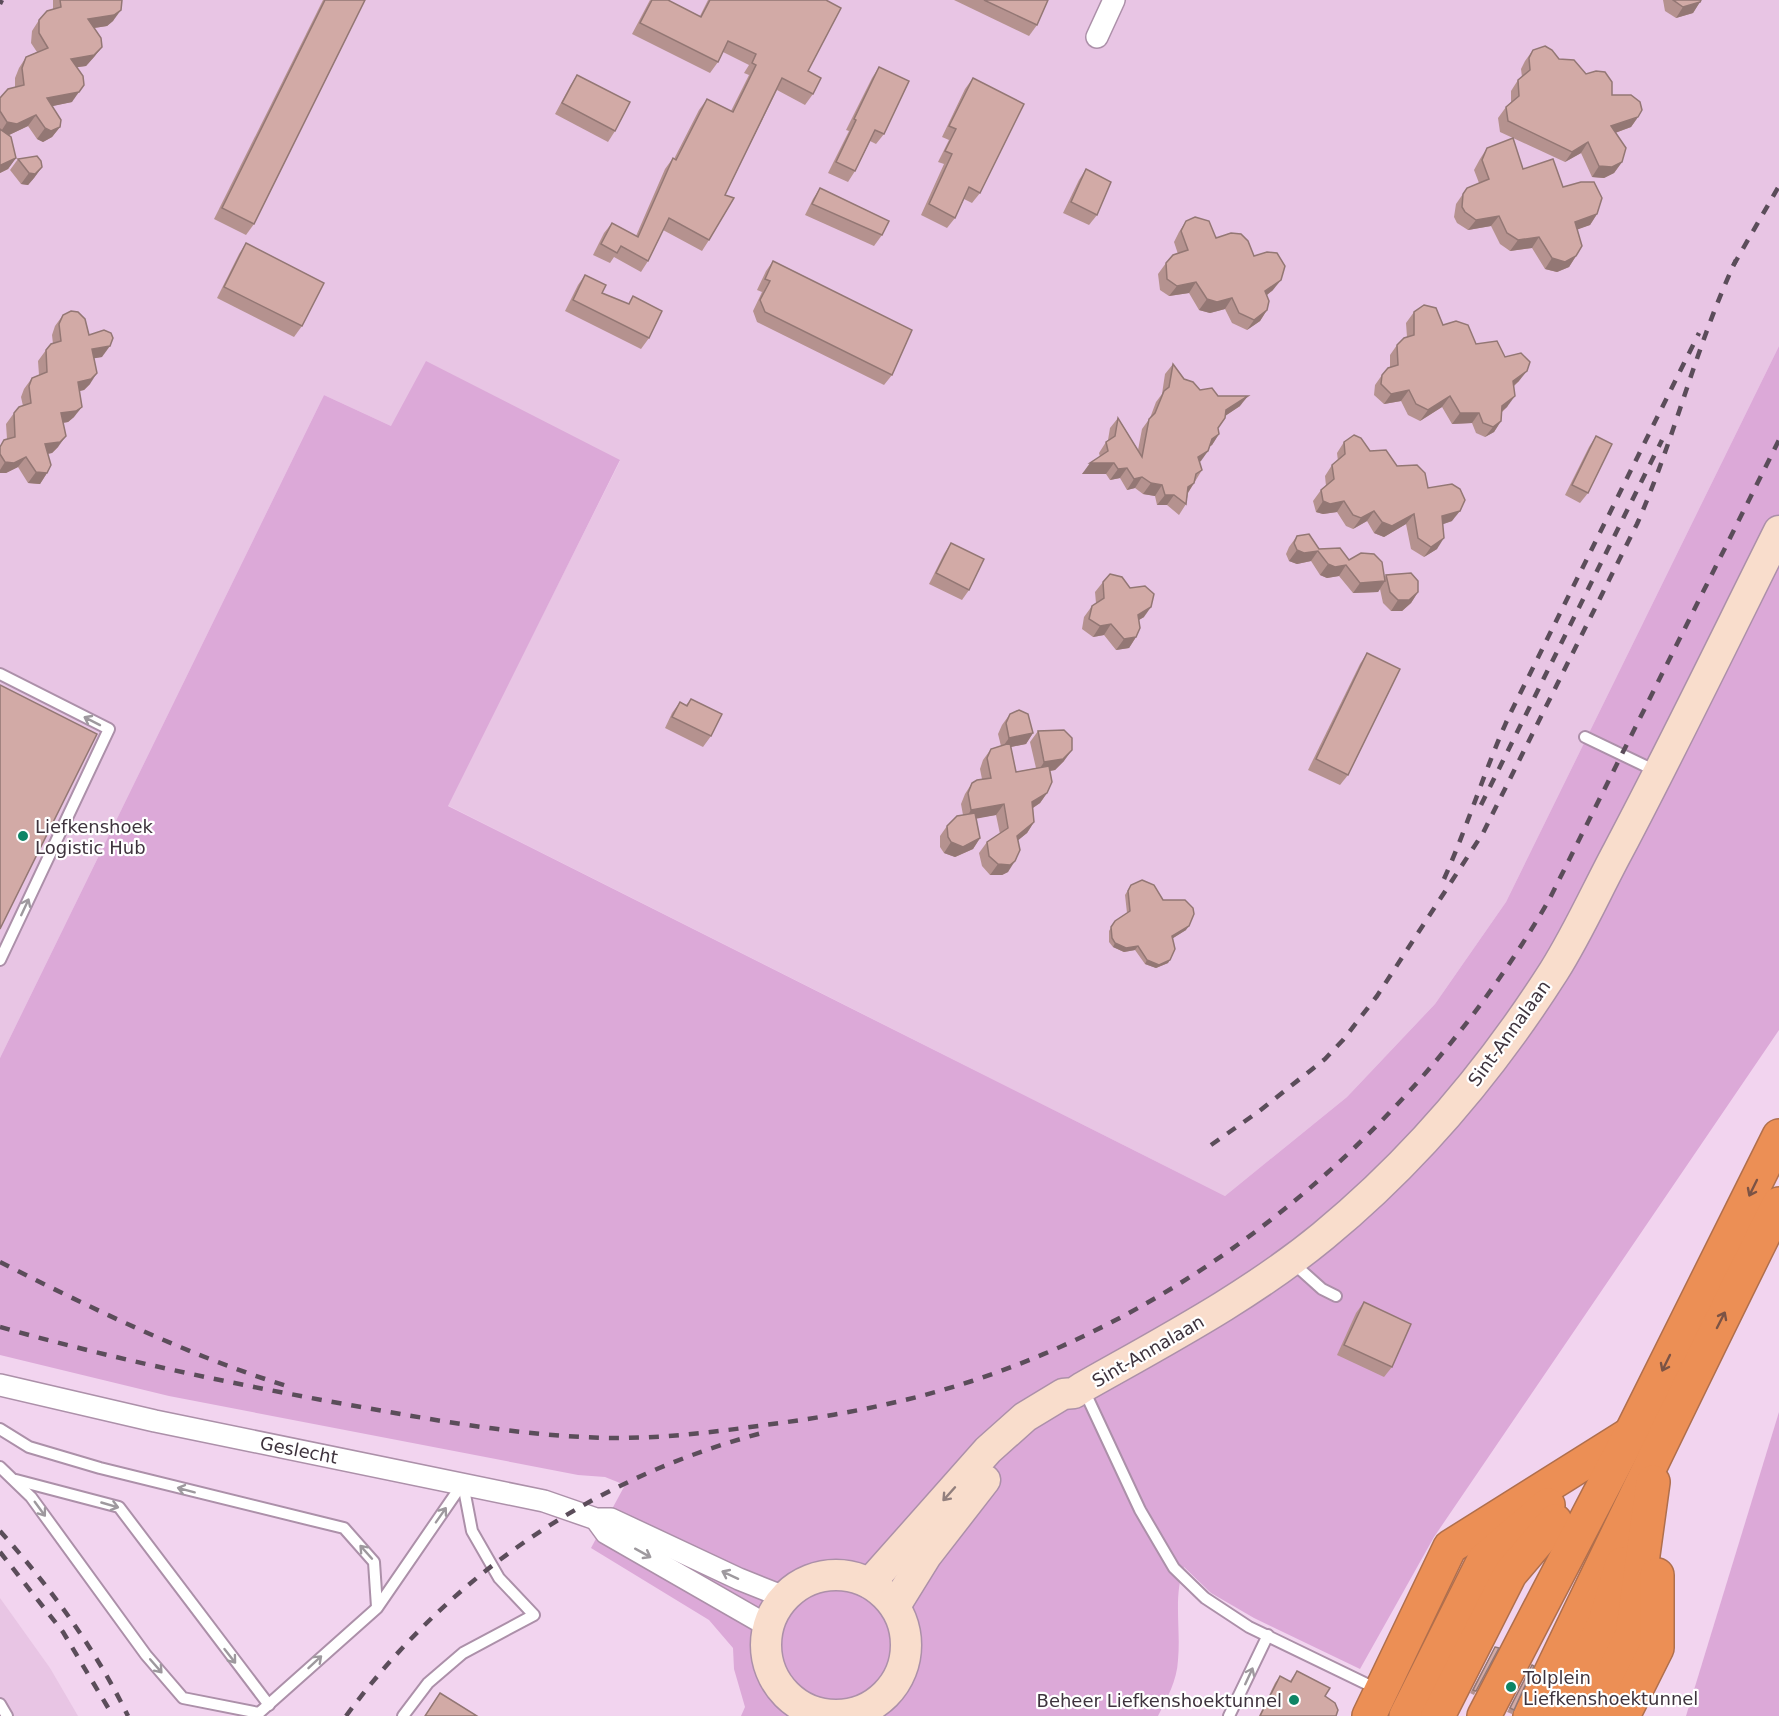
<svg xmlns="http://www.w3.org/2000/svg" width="1779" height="1716" font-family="'DejaVu Sans',sans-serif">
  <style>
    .built { fill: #e8c5e4 }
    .green { fill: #dca9d8 }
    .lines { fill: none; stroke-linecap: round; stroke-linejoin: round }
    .lane-casing { stroke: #ac90a9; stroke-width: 14 }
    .street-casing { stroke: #ac90a9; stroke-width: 24 }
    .secondary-casing { stroke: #ac90a9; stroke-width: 33 }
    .highway-casing { stroke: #af6f4d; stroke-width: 36 }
    .lane { stroke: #fff; stroke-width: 10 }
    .street { stroke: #fff; stroke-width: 21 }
    .secondary { stroke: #f9ddcc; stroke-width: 30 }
    .highway { stroke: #ec8f55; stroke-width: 33 }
    .rail { stroke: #5b4d5a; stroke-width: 4.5; stroke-dasharray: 10 10; stroke-linecap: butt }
    .wall { fill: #b5928f }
    .shaded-wall { fill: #937774 }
    .building { fill: #d2aaa6; stroke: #937774; stroke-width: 1.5 }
    .oneway { stroke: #9e999e }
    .oneway2 { stroke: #7b5345 }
    .oneway3 { stroke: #927f7d }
    .poi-dot { fill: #0d8565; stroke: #fff; stroke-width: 2 }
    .labels { text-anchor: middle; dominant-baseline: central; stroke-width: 4.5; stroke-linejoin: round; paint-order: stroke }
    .poi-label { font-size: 18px; fill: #3e333d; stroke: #fff; text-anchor: start }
    .street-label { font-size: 18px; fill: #3e333d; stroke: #fff }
  </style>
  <rect width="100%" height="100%" fill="#f2d4ef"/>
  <g class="built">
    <polygon points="0,0 1779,0 1779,346 1506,902 1435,1004 1347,1097 1225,1196 447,805 620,461 391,426 324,395 0,1058"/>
    <polygon points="0,1598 50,1668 78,1716 0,1716"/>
  </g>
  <g class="green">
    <path d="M1779,346v684l-345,507 -74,132 -106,-51 -43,-25 -27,-26c-11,30 -3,61 -6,93 -1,21 -11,38 -20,56h-417l4,-9 -11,-38 -1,-21 -24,-28 -118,-72 34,-63 -20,-8 -27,-2 -409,-79 -169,-41v-297l324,-663 67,31 35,-65 194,99 -172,346 777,390 122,-99 88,-93 71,-102z"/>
    <polygon points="1779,1412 1779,1716 1686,1716"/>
  </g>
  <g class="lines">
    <g class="lane-casing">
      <g id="lane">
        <polyline points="0,674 109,729 0,960"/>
        <polyline points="1585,737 1658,772"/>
        <polyline points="1293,1263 1322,1289 1336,1296"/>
        <polyline points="1083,1388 1140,1510 1174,1568 1205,1598 1249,1627 1377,1689"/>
        <polyline points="0,1429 29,1447 100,1468 344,1528 374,1562 377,1607"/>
        <polyline points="0,1467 31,1497 146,1655 183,1698 259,1713 377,1608 463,1483"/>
        <polyline points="16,1480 119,1507 269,1705"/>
        <polyline points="0,1704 7,1716"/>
        <polyline points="403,1716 428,1683 463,1653 534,1615 499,1578 472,1531 463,1484"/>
        <polyline points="1229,1716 1268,1635"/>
      </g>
    </g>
    <g class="street-casing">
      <g id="street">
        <polyline points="1097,37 1114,0"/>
        <polyline points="0,1385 155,1421 544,1501 596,1519 611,1519 739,1579 784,1597"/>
        <polyline points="598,1522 606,1533 768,1626"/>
      </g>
    </g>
    <g class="secondary-casing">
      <g id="secondary">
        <circle cx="836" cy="1645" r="70"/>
        <path d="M870,1583l118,-133 37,-33 38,-23 11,-1 9,-6c83,-47 167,-91 240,-151 91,-75 168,-166 231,-265 24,-38 43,-81 64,-120 56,-106 108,-214 161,-320"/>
        <polyline points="895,1606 926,1556 985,1480"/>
      </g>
    </g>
    <g class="highway-casing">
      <g id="highway">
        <polyline points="1369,1716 1450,1547 1630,1434"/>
        <polyline points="1406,1716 1484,1560 1548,1505"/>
        <polyline points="1438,1716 1510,1574 1555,1521"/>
        <polyline points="1484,1716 1631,1433 1779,1136"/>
        <path d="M1530,1716c82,-171 164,-342 249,-512"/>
        <polyline points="1560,1716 1605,1622 1622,1564"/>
        <polyline points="1592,1716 1632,1635 1653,1482"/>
        <polyline points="1623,1716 1657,1648 1657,1575"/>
      </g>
    </g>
    <use href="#lane" class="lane"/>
    <use href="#street" class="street"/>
    <use href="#secondary" class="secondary"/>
    <use href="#highway" class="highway"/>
    <g class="rail">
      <polyline points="0,4 2,0"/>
      <polyline points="1733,266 1779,186"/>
      <polyline points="1481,805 1662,440"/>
      <path d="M1444,879c24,-54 41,-110 65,-163l190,-383"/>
      <path d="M1211,1145l47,-33 67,-53 18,-19 34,-44 106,-163 154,-309c38,-86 59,-179 99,-264"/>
      <path d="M0,1262c95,48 189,94 290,125"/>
      <path d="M0,1327c114,32 228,56 344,77 90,16 180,33 272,34 50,0 99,-6 149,-13 70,-9 140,-22 207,-44 243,-80 450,-261 577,-481l230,-460"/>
      <path d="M0,1531c50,56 95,117 128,185"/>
      <polyline points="0,1552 63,1632 113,1716"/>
      <path d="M346,1716c104,-141 247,-238 416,-283"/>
    </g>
  </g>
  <g class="wall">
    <polygon points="53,0 122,0 113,21 107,26 94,28 102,47 94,57 86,66 77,67 72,102 52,106 60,127 52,137 43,142 37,139 28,126 9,135 8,134 16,158 8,169 0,173 0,98 15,87 15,78 19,68 26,57 37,52 31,43 32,31 39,20 53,9"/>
    <polygon points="323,0 365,0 254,224 246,235 214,219"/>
    <polygon points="650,0 700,16 708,0 826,0 808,71 813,94 805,105 777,90 725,195 709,240 702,251 663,230 648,261 641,272 614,257 610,263 593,255 604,233 612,223 636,236 665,169 673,158 674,159 699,110 707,99 731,111 749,75 744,73 749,65 723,52 718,62 710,73 632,34"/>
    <polygon points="954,0 1048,0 1037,25 1029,36"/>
    <polygon points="1663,0 1701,0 1693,13 1676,18 1665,11"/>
    <polygon points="1533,50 1559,59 1586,74 1638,117 1631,127 1615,133 1622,162 1614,173 1604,178 1592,177 1581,153 1565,162 1500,132 1498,118 1506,107 1511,102 1511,91 1518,80 1522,77 1521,69 1525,61"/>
    <polygon points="879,67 884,134 876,144 870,141 855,171 848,182 828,173 849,131 846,130 872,78"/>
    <polygon points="577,75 615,131 608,142 555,114 570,86"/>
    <polygon points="973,78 980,193 972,203 964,199 955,218 947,228 921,215 944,164 938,162 949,140 942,137 965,89"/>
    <polygon points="1487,148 1523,169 1563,187 1597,214 1590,225 1577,229 1576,256 1569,267 1557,272 1545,269 1532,248 1510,251 1500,244 1491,226 1468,230 1457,223 1454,217 1456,204 1467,188 1479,183 1474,170 1480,159"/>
    <polygon points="18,159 42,167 34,178 28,185 21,184 10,170"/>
    <polygon points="1086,169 1097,215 1089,225 1063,213 1079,180"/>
    <polygon points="820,188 882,235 874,246 805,215 813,199"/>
    <polygon points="1186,221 1254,256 1273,290 1267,295 1267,310 1260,321 1247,330 1232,323 1225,309 1210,313 1199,310 1189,293 1169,296 1160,290 1158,274 1166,263 1178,254 1174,242 1179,232"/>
    <polygon points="246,243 302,326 294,337 217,298 239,254"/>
    <polygon points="773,261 892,375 884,385 757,322 753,311 762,292 757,290 766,271"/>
    <polygon points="585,275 602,293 628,304 633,296 649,338 641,349 565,311 578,285"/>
    <polygon points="1414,312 1443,325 1476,344 1505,357 1519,381 1514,386 1507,407 1502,412 1501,421 1494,432 1485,437 1476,433 1472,423 1452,424 1442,407 1420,421 1408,415 1401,401 1384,404 1374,395 1375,385 1382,375 1390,368 1390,355 1397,345 1407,337 1406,323"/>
    <polygon points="63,315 89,335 102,357 94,358 90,384 84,390 79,391 74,417 68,422 63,423 58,447 52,453 48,454 47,473 40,484 28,483 18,467 6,473 0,473 0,446 7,439 6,424 14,413 23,406 21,397 24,389 32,378 39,375 38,361 46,350 53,344 52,335 55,326"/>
    <polygon points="1173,364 1184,379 1200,390 1218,396 1240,406 1225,416 1218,428 1219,434 1212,445 1209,447 1208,451 1199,462 1202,470 1188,493 1186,504 1179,515 1167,505 1157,505 1155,496 1143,494 1135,488 1127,490 1120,478 1110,480 1106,474 1082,474 1100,457 1099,453 1106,442 1108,440 1110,428 1118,418 1138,450 1142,429 1150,418 1156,402 1162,394 1165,374"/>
    <polygon points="1596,436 1588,493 1580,503 1565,495 1589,447"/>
    <polygon points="1344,442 1370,451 1397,466 1428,488 1452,521 1443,524 1437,549 1424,557 1411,549 1406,524 1384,537 1374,533 1367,521 1353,529 1346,526 1337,512 1323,514 1316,512 1313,501 1321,490 1326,486 1325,476 1332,465 1338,461 1337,453"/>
    <polygon points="1297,536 1319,549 1349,560 1385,577 1386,575 1418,592 1411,603 1402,611 1391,611 1383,603 1380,589 1378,592 1353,593 1339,576 1327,578 1320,575 1311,561 1297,564 1289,561 1286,554 1289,547"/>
    <polygon points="951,543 969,590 962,600 929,584 944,554"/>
    <polygon points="1103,582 1144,617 1139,620 1136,637 1129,648 1116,650 1104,635 1093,637 1082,629 1084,617 1092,606 1096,603 1095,592"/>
    <polygon points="1367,653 1348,775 1340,785 1308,770 1360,664"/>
    <polygon points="691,699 711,736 703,747 665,728 672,713 680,702 686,705"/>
    <polygon points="1010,714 1033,733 1026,744 1011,747 1016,772 1036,768 1030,742 1038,731 1064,761 1055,770 1050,771 1047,793 1040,803 1033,808 1034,822 1027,833 1018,840 1008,872 1002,875 990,875 982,866 979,853 987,842 1000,834 996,815 976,818 980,838 973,849 955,857 944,853 940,847 940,836 947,826 963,815 961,804 965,794 972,783 982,779 980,769 983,760 991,749 1001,746 998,734 1002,725"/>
    <polygon points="1131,885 1163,900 1186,930 1173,938 1168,963 1156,968 1145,964 1135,950 1124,952 1113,947 1109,942 1109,931 1113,924 1127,913 1125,895"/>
    <polygon points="1364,1302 1392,1367 1384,1377 1337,1355 1356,1313"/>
    <polygon points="1495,1647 1476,1691 1474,1695 1470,1693"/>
    <polygon points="1532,1665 1514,1710 1512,1714 1507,1712"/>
    <polygon points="1297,1671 1325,1696 1336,1716 1259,1716 1275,1683 1280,1676 1290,1681"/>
  </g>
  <g class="shaded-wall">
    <polygon points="1700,2 1693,13 1676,18 1683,7"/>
    <polygon points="121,10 113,21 107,26 81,30 88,19"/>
    <polygon points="102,47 94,57 86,66 64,69 71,59"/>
    <polygon points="79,92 72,102 39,109 47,98"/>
    <polygon points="36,115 28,126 9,135 0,133 7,122"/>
    <polygon points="1638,117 1631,127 1604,137 1611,126"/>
    <polygon points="60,127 52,137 43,142 37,139 45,128"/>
    <polygon points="1588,142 1581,153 1565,162 1572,152"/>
    <polygon points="16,158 8,169 0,173 0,165"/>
    <polygon points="1622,162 1614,173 1604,178 1592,177 1599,166"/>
    <polygon points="42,167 34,178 28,185 21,184 29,173"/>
    <polygon points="1597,214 1590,225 1568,233 1575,222"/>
    <polygon points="1499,216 1491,226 1468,230 1476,220"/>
    <polygon points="1539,237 1532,248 1510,251 1518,240"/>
    <polygon points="1576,256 1569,267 1557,272 1545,269 1552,258"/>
    <polygon points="1281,280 1273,290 1258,302 1265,291"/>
    <polygon points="1196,282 1189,293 1169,296 1177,286"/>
    <polygon points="1232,298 1225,309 1210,313 1199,310 1207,299"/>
    <polygon points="1267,310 1260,321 1247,330 1254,320"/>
    <polygon points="110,346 102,357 84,360 92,349"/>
    <polygon points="1527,371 1519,381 1506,392 1513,381"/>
    <polygon points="97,373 90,384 84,390 70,393 78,382"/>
    <polygon points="1409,390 1401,401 1384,404 1391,394"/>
    <polygon points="1248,396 1240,406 1219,420 1226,410"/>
    <polygon points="1450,396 1442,407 1420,421 1428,410"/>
    <polygon points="1515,396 1507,407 1495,417 1502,406"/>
    <polygon points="82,407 74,417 68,422 53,424 61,413"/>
    <polygon points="1460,413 1479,413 1472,423 1452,424"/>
    <polygon points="1501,421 1494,432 1485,437 1493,427"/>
    <polygon points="1219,434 1212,445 1204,450 1212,439"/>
    <polygon points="66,436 58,447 52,453 37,455 45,444"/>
    <polygon points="1208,451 1201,461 1191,468 1198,457"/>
    <polygon points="26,457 18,467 6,473 0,473 0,470 5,462"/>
    <polygon points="1090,463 1114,463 1106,474 1082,474"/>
    <polygon points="1127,468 1120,478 1110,480 1118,469"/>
    <polygon points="36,472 47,473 40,484 28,483"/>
    <polygon points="1142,477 1135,488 1127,490 1134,479"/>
    <polygon points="1151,483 1162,485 1155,496 1143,494"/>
    <polygon points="1194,483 1187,494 1188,487"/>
    <polygon points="1165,495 1174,495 1167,505 1157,505"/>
    <polygon points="1323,501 1344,501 1337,512 1323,514 1316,512"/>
    <polygon points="1374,511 1367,521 1353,529 1361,518"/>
    <polygon points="1460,511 1452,521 1435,527 1442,516"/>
    <polygon points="1414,514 1406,524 1384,537 1374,533 1382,522"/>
    <polygon points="1444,538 1437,549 1424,557 1431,547"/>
    <polygon points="1297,550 1318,551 1311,561 1297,564 1289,561"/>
    <polygon points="1328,564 1346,565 1339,576 1327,578 1320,575"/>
    <polygon points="1385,581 1378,592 1353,593 1360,583"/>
    <polygon points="1418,592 1411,603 1402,611 1391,611 1398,600"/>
    <polygon points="1151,607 1144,617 1130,625 1138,615"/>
    <polygon points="1111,624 1104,635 1093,637 1100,626"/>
    <polygon points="1136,637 1129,648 1116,650 1124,639"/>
    <polygon points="1033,733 1026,744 1001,749 1009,738"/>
    <polygon points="1072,750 1064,761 1055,770 1037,773 1044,762"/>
    <polygon points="1047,793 1040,803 1025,813 1032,802"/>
    <polygon points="1004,804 996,815 964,821 971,810"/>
    <polygon points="1034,822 1027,833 1010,847 1017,836"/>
    <polygon points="980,838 973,849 955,857 944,853 951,842"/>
    <polygon points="1015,861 1008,872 1002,875 990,875 998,864"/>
    <polygon points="1189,926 1186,930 1170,940 1172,936"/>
    <polygon points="1115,943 1138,946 1135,950 1124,952 1113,947"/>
    <polygon points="1147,960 1170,960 1168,963 1156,968 1145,964"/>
  </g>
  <g class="building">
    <polygon points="60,0 122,0 121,10 114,15 88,19 101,38 102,47 94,55 71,59 83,76 84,85 79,92 47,98 61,120 60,127 51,131 45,128 36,115 17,124 7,122 0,111 0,98 8,89 24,85 22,68 26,57 48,48 39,33 39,20 47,11 61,7"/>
    <polygon points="325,0 365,0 254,224 222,208"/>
    <polygon points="652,0 668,0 701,17 710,0 826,0 841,8 808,71 821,78 813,94 782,78 725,195 734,198 709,240 669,218 648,261 621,246 617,253 601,244 612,223 638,237 673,158 676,160 707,99 733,112 756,65 752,63 756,54 728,41 718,62 640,23"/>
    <polygon points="984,0 1048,0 1037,25"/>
    <polygon points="1673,0 1701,0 1700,2 1683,7"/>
    <polygon points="1545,46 1552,50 1559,59 1574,60 1586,74 1596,71 1605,72 1612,82 1612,95 1631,95 1640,102 1642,110 1638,117 1611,126 1626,148 1622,162 1612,167 1599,166 1588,142 1572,152 1508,121 1506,107 1519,96 1518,80 1530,70 1529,58 1533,50"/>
    <polygon points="879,67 909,81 884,134 875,130 855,171 836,162 856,120 854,119"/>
    <polygon points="577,75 630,102 615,131 562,103"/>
    <polygon points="973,78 1024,104 980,193 969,187 955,218 929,204 952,154 945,151 956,129 949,126"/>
    <polygon points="0,129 11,137 16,158 1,165 0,165"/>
    <polygon points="1513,138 1523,169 1553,159 1563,187 1581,182 1594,182 1602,198 1597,214 1575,222 1582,246 1576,256 1565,262 1552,258 1539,237 1518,240 1507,233 1499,216 1476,220 1465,212 1462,207 1463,194 1467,188 1489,179 1482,160 1487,148"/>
    <polygon points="37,156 41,161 42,167 35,174 29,173 18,159"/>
    <polygon points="1086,169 1111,182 1097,215 1071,202"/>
    <polygon points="820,188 889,221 882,235 812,204"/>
    <polygon points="1195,217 1209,221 1216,238 1231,233 1241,234 1248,241 1254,256 1267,252 1277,253 1285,266 1281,280 1265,291 1269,301 1267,310 1254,320 1239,313 1232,298 1217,302 1207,299 1196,282 1177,286 1167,279 1166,263 1173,255 1188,250 1181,231 1186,221"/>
    <polygon points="246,243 324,283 302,326 224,287"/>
    <polygon points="773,261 912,330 892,375 765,312 760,300 770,281 765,279"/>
    <polygon points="585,275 606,285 602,293 629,304 633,296 662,311 649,338 573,300"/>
    <polygon points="1424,305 1436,308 1443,325 1456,321 1468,325 1476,344 1497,341 1505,357 1521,353 1530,362 1527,371 1513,381 1515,396 1502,406 1501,421 1493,427 1483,423 1479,413 1460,413 1450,396 1428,410 1416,404 1409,390 1391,394 1381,384 1382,375 1388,368 1398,365 1397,345 1404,338 1414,335 1414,312"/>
    <polygon points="71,311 78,312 85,319 89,335 104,330 111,333 113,338 110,346 92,349 97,373 91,379 78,382 82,407 76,411 61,413 66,436 60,442 45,444 51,465 47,473 36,472 26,457 14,463 5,462 0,454 0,447 4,440 15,437 14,413 19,407 31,403 29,386 32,378 47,372 46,350 51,344 61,341 59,324 63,315"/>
    <polygon points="1173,364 1184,379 1193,382 1200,390 1212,388 1218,396 1248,396 1226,410 1225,418 1218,428 1219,434 1212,439 1208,451 1198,457 1202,470 1196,474 1194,483 1188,487 1186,504 1174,495 1165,495 1162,485 1151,483 1142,477 1134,479 1127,468 1118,469 1114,463 1090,463 1108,451 1106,442 1115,436 1118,418 1142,457 1149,419 1155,413 1164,391 1169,387"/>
    <polygon points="1354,435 1361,438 1370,451 1386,450 1397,466 1417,465 1425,473 1428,488 1452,484 1460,489 1465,500 1460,511 1442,516 1444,538 1431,547 1418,538 1414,514 1392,526 1382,522 1374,511 1361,518 1353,515 1344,501 1330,504 1323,501 1321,490 1334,479 1332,465 1345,454 1344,442"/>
    <polygon points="1596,436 1612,444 1588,493 1572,485"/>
    <polygon points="1309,534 1319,549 1340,548 1349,560 1361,553 1374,554 1382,562 1385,581 1360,583 1346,565 1335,567 1328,564 1318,551 1304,553 1297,550 1294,543 1297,536"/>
    <polygon points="951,543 984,559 969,590 936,573"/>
    <polygon points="1411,573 1418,581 1418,592 1409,600 1398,600 1390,592 1386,575"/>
    <polygon points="1110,574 1122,577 1130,588 1145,586 1154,594 1151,607 1138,615 1140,628 1136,637 1124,639 1111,624 1100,626 1089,619 1092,606 1104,598 1103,582"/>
    <polygon points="1367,653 1400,669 1348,775 1316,759"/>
    <polygon points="0,685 97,734 0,929"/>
    <polygon points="691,699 722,714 711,736 672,717 680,702 687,706"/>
    <polygon points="1019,710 1028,714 1033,733 1009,738 1006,723 1010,714"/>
    <polygon points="1064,730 1072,738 1072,750 1063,759 1044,762 1038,731"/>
    <polygon points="1010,743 1016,772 1049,766 1052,782 1047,793 1032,802 1034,822 1017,836 1020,850 1015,861 1010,865 998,864 989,856 987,842 1008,828 1004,804 971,810 968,793 972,783 977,780 991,778 987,758 991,749"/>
    <polygon points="975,813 980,838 963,847 951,842 948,837 947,826 957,816"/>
    <polygon points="1142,880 1154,885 1163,900 1185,900 1193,908 1194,914 1189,926 1172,936 1175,949 1170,960 1159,965 1147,960 1138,946 1126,948 1115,943 1112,938 1111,927 1115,921 1130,911 1128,891 1131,885"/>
    <polygon points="1364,1302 1411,1324 1392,1367 1344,1345"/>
    <polygon points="1495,1647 1499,1648 1476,1691 1473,1690"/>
    <polygon points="1532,1665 1534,1666 1514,1710 1510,1708"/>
    <polygon points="1297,1671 1330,1688 1325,1696 1335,1703 1338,1710 1336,1716 1260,1716 1280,1676 1291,1682"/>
    <polygon points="440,1693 477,1716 425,1716"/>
  </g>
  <defs><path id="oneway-shaft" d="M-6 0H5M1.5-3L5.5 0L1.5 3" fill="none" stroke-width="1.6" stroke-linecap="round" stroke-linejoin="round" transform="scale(1.5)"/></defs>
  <g class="oneway">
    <use href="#oneway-shaft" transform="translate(92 721) rotate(-153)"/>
    <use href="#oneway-shaft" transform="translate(25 907) rotate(-65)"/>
    <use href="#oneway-shaft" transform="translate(186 1490) rotate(-165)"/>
    <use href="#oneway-shaft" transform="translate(110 1505) rotate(16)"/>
    <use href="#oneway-shaft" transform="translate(40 1509) rotate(54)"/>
    <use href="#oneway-shaft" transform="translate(441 1515) rotate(-55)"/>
    <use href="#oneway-shaft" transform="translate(366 1552) rotate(-132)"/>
    <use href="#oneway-shaft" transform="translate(643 1553) rotate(29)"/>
    <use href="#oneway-shaft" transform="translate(730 1575) rotate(-155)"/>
    <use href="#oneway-shaft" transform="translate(230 1656) rotate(52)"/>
    <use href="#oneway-shaft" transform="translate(315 1662) rotate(-43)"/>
    <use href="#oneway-shaft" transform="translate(156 1666) rotate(49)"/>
    <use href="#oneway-shaft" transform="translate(1249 1676) rotate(-65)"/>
  </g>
  <g class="oneway2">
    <use href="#oneway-shaft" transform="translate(1753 1188) rotate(116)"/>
    <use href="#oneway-shaft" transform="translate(1721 1320) rotate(-63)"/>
    <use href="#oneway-shaft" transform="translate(1666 1363) rotate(116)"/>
  </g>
  <use class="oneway3" href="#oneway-shaft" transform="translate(949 1494) rotate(132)"/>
  <g class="poi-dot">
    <circle cx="23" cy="836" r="6"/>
    <circle cx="1511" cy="1687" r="6"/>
    <circle cx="1294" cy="1700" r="6"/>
  </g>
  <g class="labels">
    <g class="poi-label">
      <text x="35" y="826">Liefkenshoek<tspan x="35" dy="21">Logistic Hub</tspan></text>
      <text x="1523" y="1677">Tolplein<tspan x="1523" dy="21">Liefkenshoektunnel</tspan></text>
      <text x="1282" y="1700" text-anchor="end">Beheer Liefkenshoektunnel</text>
    </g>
    <g class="street-label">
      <text transform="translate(1509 1033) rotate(-54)">Sint-Annalaan</text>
      <text transform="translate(1148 1351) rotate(-30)">Sint-Annalaan</text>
      <text transform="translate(299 1450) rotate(11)">Geslecht</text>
    </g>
  </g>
</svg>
